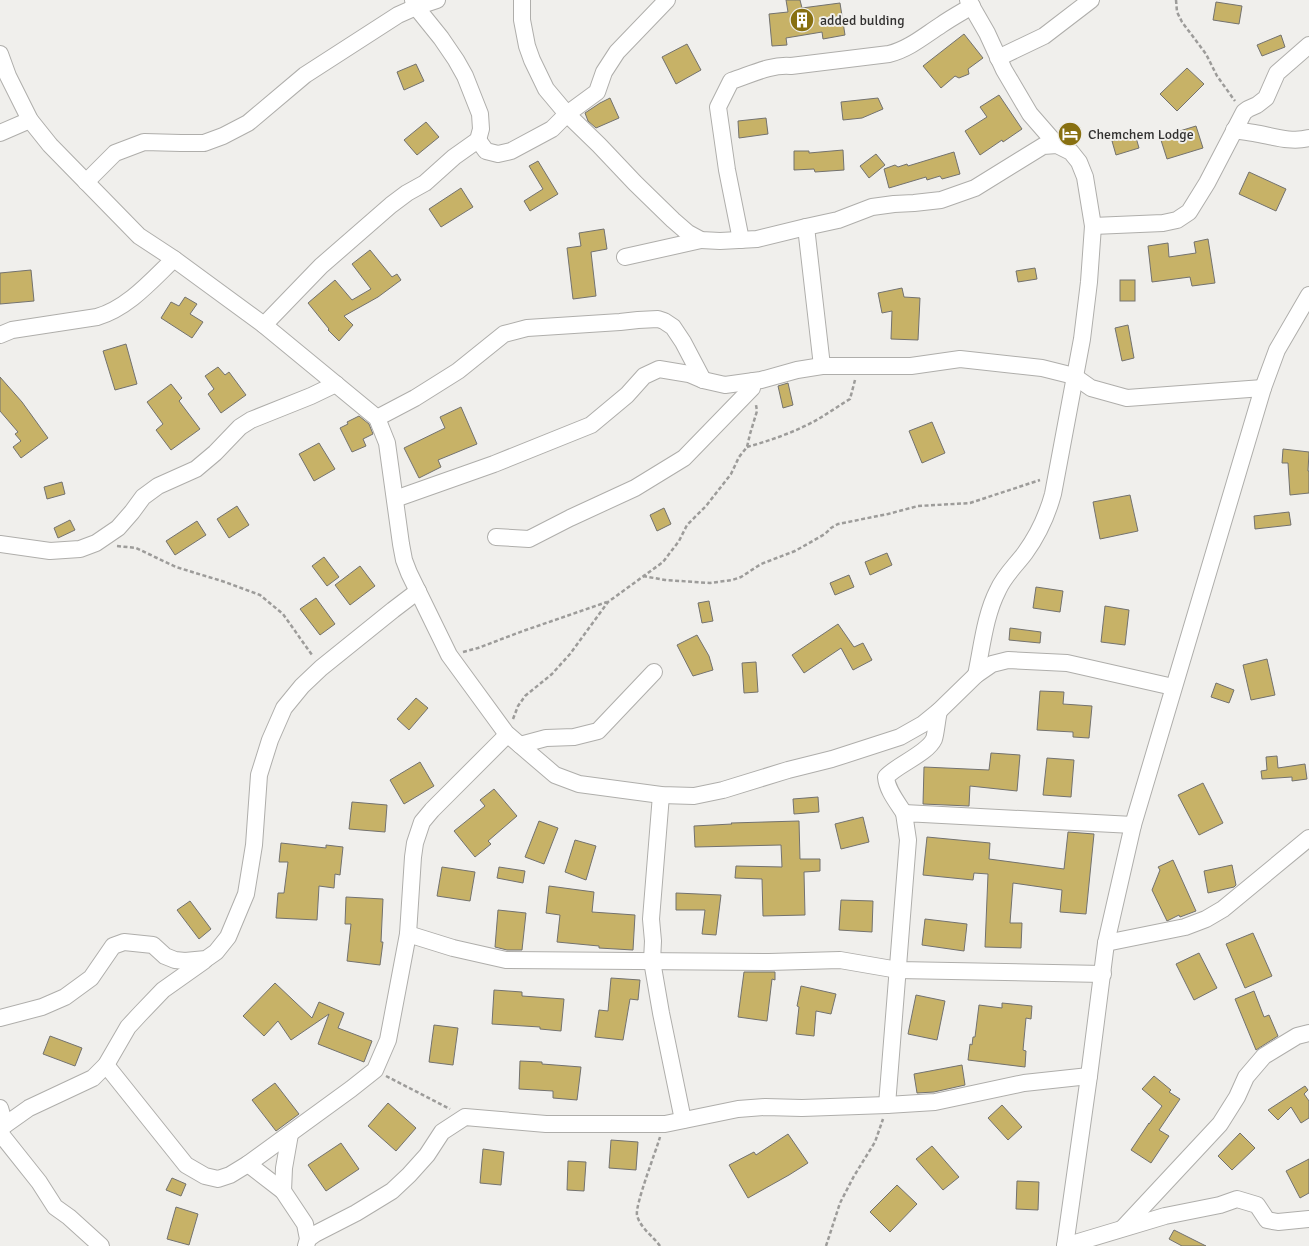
<svg xmlns="http://www.w3.org/2000/svg" width="1309" height="1246" font-family="Signika,sans-serif">
  <style>
    .building { fill: #c7b267; stroke: #73726f }
    .lines { fill: none; stroke-linecap: round; stroke-linejoin: round }
    .minor-casing { stroke: #afaeab; stroke-width: 18 }
    .path { stroke: #9d9c9a; stroke-width: 2.5; stroke-dasharray: 4 2.5; stroke-linecap: butt }
    .minor { stroke: #fff; stroke-width: 16 }
    .labels { text-anchor: middle; dominant-baseline: central; stroke-width: 4; stroke-linejoin: round; paint-order: stroke }
    .poi-label { font-size: 14px; fill: #323130; stroke: #f0efec; text-anchor: start }
  </style>
  <rect width="100%" height="100%" fill="#f0efec"/>
  <g class="building">
    <polygon points="786,0 800,0 802,8 840,3 845,35 823,39 822,32 786,38 787,45 772,46 769,14 788,12"/>
    <polygon points="1216,2 1242,6 1239,24 1213,20"/>
    <polygon points="964,34 983,58 968,69 969,74 959,78 955,76 941,88 923,66"/>
    <polygon points="1281,35 1285,47 1262,56 1257,45"/>
    <polygon points="687,44 701,70 676,84 662,57"/>
    <polygon points="416,64 424,81 404,90 397,72"/>
    <polygon points="1187,68 1204,84 1177,111 1160,94"/>
    <polygon points="999,95 1022,129 1003,142 1002,140 980,155 965,131 987,117 980,107"/>
    <polygon points="610,98 619,118 596,128 588,121 585,113 600,103"/>
    <polygon points="878,98 883,109 862,118 843,120 841,102"/>
    <polygon points="766,118 768,134 739,138 738,121"/>
    <polygon points="426,122 439,137 417,155 404,140"/>
    <polygon points="1196,126 1203,148 1167,159 1160,137"/>
    <polygon points="1135,134 1139,148 1116,155 1112,141"/>
    <polygon points="843,150 844,170 815,172 814,169 794,170 794,151 809,151 809,153"/>
    <polygon points="954,152 960,174 942,179 940,176 927,180 926,177 889,188 884,169 895,165 898,167 907,164 908,166"/>
    <polygon points="876,154 885,165 869,178 860,166"/>
    <polygon points="538,161 558,194 530,211 524,201 543,189 529,166"/>
    <polygon points="1249,172 1286,189 1276,211 1239,194"/>
    <polygon points="461,188 473,207 441,227 429,209"/>
    <polygon points="604,229 607,249 591,252 596,296 573,299 567,248 581,246 579,233"/>
    <polygon points="1208,239 1215,283 1192,286 1190,277 1152,282 1148,246 1168,243 1169,257 1196,253 1194,242"/>
    <polygon points="370,250 392,277 397,274 401,280 378,297 344,316 353,325 339,341 328,330 329,329 308,303 335,280 352,300 371,289 352,264"/>
    <polygon points="1035,268 1037,279 1018,282 1016,271"/>
    <polygon points="31,270 34,301 0,304 0,273"/>
    <rect x="1120" y="280" width="15" height="21"/>
    <polygon points="902,288 904,297 920,298 918,340 891,339 892,311 882,313 878,293"/>
    <polygon points="185,297 197,304 190,314 203,322 192,338 161,318 171,302 179,306"/>
    <polygon points="1128,325 1134,358 1122,361 1115,328"/>
    <polygon points="126,344 137,384 115,390 103,351"/>
    <polygon points="218,367 225,375 229,372 246,395 221,413 208,394 214,389 205,376"/>
    <polygon points="0,377 22,402 48,438 21,458 13,447 21,441 15,434 18,432 0,411"/>
    <polygon points="788,383 793,405 783,408 778,386"/>
    <polygon points="171,384 182,398 179,401 200,429 171,450 156,430 163,424 147,402"/>
    <polygon points="461,407 477,444 438,460 441,467 419,478 404,448 445,428 440,417"/>
    <polygon points="359,416 369,424 373,434 363,439 366,446 352,452 340,428 348,424 347,422"/>
    <polygon points="932,422 945,453 922,463 909,431"/>
    <polygon points="319,443 335,469 314,481 299,454"/>
    <polygon points="1283,449 1309,452 1308,471 1309,471 1309,493 1290,495 1288,463 1282,463"/>
    <polygon points="62,482 65,494 47,499 44,487"/>
    <polygon points="1130,495 1138,531 1100,539 1093,502"/>
    <polygon points="237,506 249,525 229,538 217,519"/>
    <polygon points="664,508 671,524 657,531 650,515"/>
    <polygon points="1289,512 1291,525 1255,529 1254,516"/>
    <polygon points="70,520 75,530 58,538 54,528"/>
    <polygon points="197,521 206,535 175,555 166,541"/>
    <polygon points="887,553 892,565 870,575 865,562"/>
    <polygon points="324,557 339,577 327,586 312,566"/>
    <polygon points="360,566 375,586 350,605 335,585"/>
    <polygon points="849,575 854,587 835,595 830,583"/>
    <polygon points="1036,587 1063,591 1060,612 1033,608"/>
    <polygon points="316,598 335,624 320,635 300,609"/>
    <polygon points="709,601 713,621 702,623 698,603"/>
    <polygon points="1105,606 1129,610 1125,645 1101,642"/>
    <polygon points="838,624 854,647 863,643 872,660 853,670 841,648 804,673 792,655"/>
    <polygon points="1010,628 1041,632 1040,643 1009,640"/>
    <polygon points="697,635 709,656 713,670 693,676 677,645"/>
    <polygon points="1267,659 1275,695 1251,700 1243,665"/>
    <polygon points="756,662 758,692 744,693 742,663"/>
    <polygon points="1216,683 1234,690 1229,703 1211,697"/>
    <polygon points="1040,691 1064,692 1063,704 1092,706 1089,738 1073,737 1073,732 1037,730"/>
    <polygon points="416,698 428,708 409,730 397,719"/>
    <polygon points="991,753 1020,755 1017,791 970,786 969,806 923,804 924,767 989,770"/>
    <polygon points="1277,756 1278,768 1305,764 1307,779 1292,781 1292,777 1262,779 1261,771 1267,770 1266,757"/>
    <polygon points="1047,758 1074,760 1071,797 1043,795"/>
    <polygon points="420,762 434,786 404,804 390,780"/>
    <polygon points="1203,783 1223,823 1199,835 1178,795"/>
    <polygon points="494,789 517,816 488,841 491,844 475,857 454,831 485,806 480,800"/>
    <polygon points="818,797 819,812 794,814 793,799"/>
    <polygon points="352,802 387,805 385,832 349,829"/>
    <polygon points="863,817 869,842 841,849 835,824"/>
    <polygon points="539,821 558,828 544,864 525,857"/>
    <polygon points="799,821 800,859 820,859 820,871 804,872 805,915 763,916 762,879 735,878 736,866 782,867 781,845 695,847 694,826 732,824 731,823"/>
    <polygon points="1068,832 1094,834 1086,914 1060,912 1062,890 1013,883 1010,923 1022,923 1021,948 985,947 988,874 974,873 973,880 923,875 927,837 990,843 989,859 1064,869"/>
    <polygon points="575,840 596,846 586,880 565,872"/>
    <polygon points="281,843 326,848 326,845 343,847 340,875 335,874 334,888 319,886 317,920 276,918 278,893 284,893 288,862 279,862"/>
    <polygon points="1173,860 1196,911 1180,917 1179,915 1167,921 1152,890 1160,870 1158,867"/>
    <polygon points="1232,865 1236,885 1234,887 1208,893 1204,871"/>
    <polygon points="442,867 475,872 470,901 437,896"/>
    <polygon points="499,867 525,871 523,883 497,878"/>
    <polygon points="549,886 594,892 592,912 635,915 633,950 599,948 599,946 557,942 560,915 546,913"/>
    <polygon points="676,893 721,895 716,935 702,934 705,910 676,910"/>
    <polygon points="346,897 383,899 381,942 383,942 380,965 347,961 351,924 345,924"/>
    <polygon points="841,900 873,901 872,932 839,930"/>
    <polygon points="190,901 211,929 199,939 177,910"/>
    <polygon points="498,910 526,913 522,950 507,950 495,947"/>
    <polygon points="925,919 967,924 964,951 922,945"/>
    <polygon points="1253,933 1272,976 1245,988 1226,944"/>
    <polygon points="1199,953 1217,988 1194,1000 1176,964"/>
    <polygon points="744,972 775,972 775,980 772,979 767,1021 738,1017"/>
    <polygon points="611,978 640,980 638,1000 630,999 623,1040 595,1037 599,1010 608,1011"/>
    <polygon points="275,983 312,1018 319,1002 344,1013 338,1028 372,1041 364,1062 318,1044 329,1014 291,1040 278,1021 264,1036 243,1016"/>
    <polygon points="801,986 836,994 831,1014 816,1011 814,1036 796,1034 799,1007 797,1006"/>
    <polygon points="494,990 522,992 522,996 564,999 561,1031 540,1029 540,1027 492,1024"/>
    <polygon points="1254,991 1264,1017 1269,1015 1278,1036 1256,1050 1235,999"/>
    <polygon points="916,995 945,1001 937,1040 908,1034"/>
    <polygon points="1002,1003 1032,1006 1031,1019 1026,1018 1023,1050 1026,1051 1025,1067 968,1060 970,1044 972,1045 973,1037 975,1037 979,1005 1002,1008"/>
    <polygon points="434,1025 458,1028 453,1065 429,1062"/>
    <polygon points="50,1036 82,1048 75,1066 43,1054"/>
    <polygon points="520,1061 542,1062 542,1064 581,1067 577,1100 553,1098 553,1091 519,1089"/>
    <polygon points="962,1065 965,1085 934,1092 917,1093 914,1074"/>
    <polygon points="1154,1076 1171,1090 1169,1092 1180,1099 1159,1130 1169,1136 1151,1163 1131,1150 1149,1123 1149,1124 1162,1106 1142,1089"/>
    <polygon points="275,1083 299,1114 276,1131 252,1100"/>
    <polygon points="1305,1086 1308,1090 1304,1094 1309,1101 1309,1118 1301,1123 1291,1107 1278,1120 1268,1110"/>
    <polygon points="388,1103 416,1128 396,1151 368,1126"/>
    <polygon points="1002,1105 1022,1127 1008,1140 988,1118"/>
    <polygon points="1240,1133 1255,1148 1232,1170 1218,1156"/>
    <polygon points="788,1134 808,1163 789,1175 748,1198 729,1165 754,1152 756,1155"/>
    <polygon points="611,1140 638,1142 636,1170 609,1168"/>
    <polygon points="341,1143 359,1169 326,1191 308,1165"/>
    <polygon points="932,1146 959,1177 943,1190 916,1159"/>
    <polygon points="483,1149 504,1152 501,1185 480,1183"/>
    <polygon points="1309,1159 1309,1193 1300,1198 1286,1171"/>
    <polygon points="568,1161 586,1162 584,1191 567,1190"/>
    <polygon points="172,1178 186,1184 181,1196 166,1190"/>
    <polygon points="1017,1181 1039,1182 1038,1210 1016,1209"/>
    <polygon points="897,1185 917,1204 890,1232 870,1212"/>
    <polygon points="176,1207 198,1214 189,1245 167,1239"/>
    <polygon points="1174,1230 1206,1246 1182,1246 1169,1239"/>
  </g>
  <g class="lines">
    <g class="minor-casing">
      <g id="minor">
        <path d="M522,0v20l5,26 5,14 14,29 21,25 32,31 36,38 38,37 15,13 13,7 19,1 37,-2 49,-12 32,-7 34,-13 22,-3 20,-1 27,-3 34,-12 68,-42 14,-1 14,7 8,10 6,15 8,49 -4,56 -7,57 -29,155c-6,22 -15,41 -28,59 -9,12 -21,23 -27,37 -13,25 -16,57 -22,85"/>
        <polyline points="968,0 987,33 1004,70 1030,114 1057,145"/>
        <polyline points="0,54 8,76 30,120 50,145 139,236 174,259 264,325 377,418 387,443 401,544 404,560 409,573 449,655 506,733 555,775 579,784 661,795 694,796 723,790 788,770 832,759 900,737 923,724 939,711 976,675 992,664 1008,660 1067,663 1173,687"/>
        <polyline points="998,58 1044,36 1091,0"/>
        <path d="M1234,130c7,1 14,2 20,3 18,3 37,10 55,5"/>
        <polyline points="0,133 30,120"/>
        <polyline points="478,140 486,151 498,154 511,151 552,129 567,114 597,92 604,72 617,52 667,0"/>
        <polyline points="86,182 115,153 144,142 181,143 204,143 223,136 248,123 305,75 398,15 416,7 437,0"/>
        <polyline points="1093,226 1163,223 1177,220 1189,212 1207,183 1244,112 1248,109 1257,105 1266,98 1277,73 1309,45"/>
        <polyline points="806,227 822,366"/>
        <path d="M741,240l-14,-70 -9,-63 13,-26c19,-6 40,-17 60,-15l98,-12c20,-5 35,-18 52,-29 10,-7 21,-13 31,-19"/>
        <polyline points="625,257 701,240"/>
        <polyline points="264,325 321,266 391,205 407,193 425,183 454,157 478,140 481,129 480,114 465,76 456,60 441,38 416,7 413,0"/>
        <path d="M0,335l12,-5 85,-13c31,-9 54,-36 77,-58"/>
        <polyline points="377,418 415,398 458,371 504,334 527,328 620,322 638,320 658,319 664,321 673,327 683,342 703,380"/>
        <polyline points="395,499 494,464 591,425 627,395 644,376 659,369 689,374 703,380 725,385 761,380 797,370 822,366 911,366 960,359 1042,368 1074,376 1091,388 1127,398 1263,388"/>
        <polyline points="496,537 529,539 570,518 635,488 684,458 752,388 753,381"/>
        <polyline points="0,544 50,551 80,549 96,543 118,528 132,512 143,497 158,486 196,469 215,453 240,427 251,420 311,396 336,384"/>
        <polyline points="520,745 546,738 574,737 598,731 654,672"/>
        <polyline points="661,795 651,919 653,941 652,961 661,1013 683,1120"/>
        <path d="M904,813c-7,-11 -17,-23 -18,-36 12,-13 41,-23 48,-38 2,-6 3,-20 5,-28"/>
        <polyline points="408,934 453,948 506,960 769,962 840,960 898,970 1103,974"/>
        <polyline points="1106,943 1185,927 1206,919 1223,909 1309,838"/>
        <polyline points="0,1018 42,1007 65,997 91,978 113,946 124,942 153,945 165,956 175,960 185,961 206,959 216,952 228,937 246,894 254,845 259,775 270,740 284,708 302,686 321,668 393,610 418,591"/>
        <polyline points="106,1065 186,1165 205,1176 218,1179 230,1175 248,1164 351,1089 375,1070 388,1040 408,934 413,857 415,843 422,822 432,810 507,735"/>
        <polyline points="887,1105 908,840 904,813 1133,825"/>
        <polyline points="0,1108 5,1125"/>
        <polyline points="0,1129 5,1125 29,1108 93,1078 106,1065 128,1027 140,1014 163,990 204,961"/>
        <polyline points="0,1133 39,1182 55,1207 69,1217 101,1246"/>
        <polyline points="248,1164 283,1191 305,1224 308,1239 306,1246"/>
        <polyline points="283,1191 284,1168 290,1134"/>
        <polyline points="1123,1228 1220,1124 1237,1097 1246,1077 1264,1056 1297,1036 1309,1033"/>
        <polyline points="308,1239 315,1234 356,1213 392,1191 409,1175 427,1155 442,1132 465,1117 546,1124 665,1124 738,1109 765,1107 802,1108 887,1105 935,1102 1024,1083 1089,1076"/>
        <polyline points="1065,1246 1089,1076 1106,943 1133,825 1263,388 1277,350 1309,295"/>
        <polyline points="1065,1246 1165,1216 1220,1205 1237,1199 1257,1205 1267,1220 1278,1222 1309,1219"/>
      </g>
    </g>
    <g class="path">
      <polyline points="1176,0 1177,12 1182,22 1206,54 1217,76 1235,101"/>
      <path d="M747,447c25,-7 51,-16 73,-29 10,-6 20,-13 30,-19l5,-19"/>
      <polyline points="117,546 136,548 176,567 225,582 260,595 283,614 312,655"/>
      <polyline points="643,576 665,580 710,583 732,580 741,577 761,564 795,551 825,534 831,528 838,524 888,514 918,506 970,503 1040,480"/>
      <polyline points="463,652 478,648 523,631 607,602"/>
      <polyline points="513,719 518,706 525,696 552,674 570,654 608,602 663,562 679,541 687,525 706,506 731,474 739,457 747,447 750,434 757,411 756,405"/>
      <polyline points="386,1076 450,1109"/>
      <path d="M660,1246c-7,-10 -20,-18 -23,-31 -2,-10 19,-64 23,-78"/>
      <polyline points="826,1246 840,1203 854,1176 875,1142 883,1119"/>
    </g>
    <use href="#minor" class="minor"/>
  </g>
  <defs>
    <g id="building-disc" transform="scale(1.25)"><circle r="9.5" fill="#887011" stroke="#f0efec"/><path d="M-4-6H4V6H1V3H-1V6H-4ZM-2.5-4.3h1.7v1.8h-1.7ZM.8-4.3h1.7v1.8H.8ZM-2.5-1h1.7V.8h-1.7ZM.8-1h1.7V.8H.8Z" fill="#fff"/></g>
    <g id="hotel-disc" transform="scale(1.25)"><circle r="9.5" fill="#887011" stroke="#f0efec"/><path d="M-6-4.5h1.5V1H6V5H4.5V3h-9V5H-6ZM-4 0a1.8 1.8 0 1 1 3.6 0ZM.5 0V-2.5h3Q6-2.5 6 0Z" fill="#fff"/></g>
  </defs>
  <g fill-rule="evenodd">
    <use href="#building-disc" x="802" y="20"/>
    <use href="#hotel-disc" x="1070" y="134"/>
  </g>
  <g class="labels">
    <g class="poi-label">
      <text x="820" y="20">added bulding</text>
      <text x="1088" y="134">Chemchem Lodge</text>
    </g>
  </g>
</svg>
